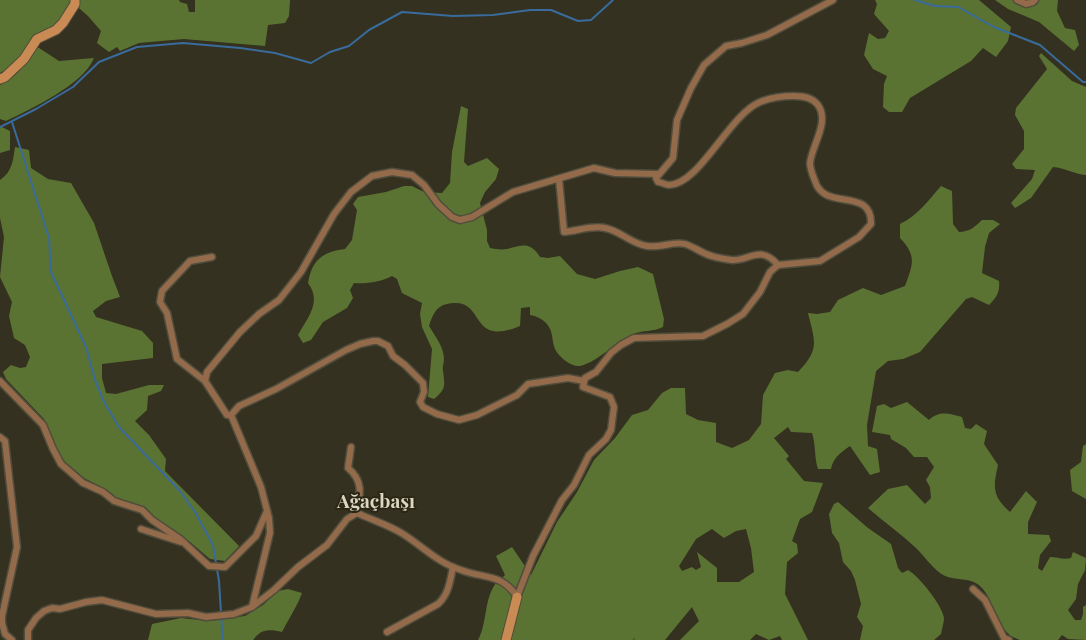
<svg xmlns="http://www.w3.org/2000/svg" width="1086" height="640" font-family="'Playfair Display',serif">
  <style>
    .forest { fill: #5b7332; fill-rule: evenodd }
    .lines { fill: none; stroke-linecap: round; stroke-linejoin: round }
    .stream { stroke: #396b9c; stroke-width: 2 }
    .street-casing { stroke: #504d3d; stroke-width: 9 }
    .secondary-casing { stroke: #504d3d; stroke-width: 11 }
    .street { stroke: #936a4a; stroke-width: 6 }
    .secondary { stroke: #ca8a54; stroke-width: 9 }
    .labels { text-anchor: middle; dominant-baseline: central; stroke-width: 4; stroke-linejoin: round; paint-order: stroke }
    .quarter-label { font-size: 19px; font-weight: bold; fill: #dad6c0; stroke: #2a2716 }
  </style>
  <rect width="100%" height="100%" fill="#343120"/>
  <g class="forest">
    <polygon points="0,0 179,0 180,2 187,4 189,12 195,12 195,0 290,0 289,16 285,23 268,25 265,46 184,39 139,43 120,51 117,47 109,52 97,43 101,31 88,16 72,2 65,14 50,29 37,35 13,66 0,73"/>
    <polygon points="875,0 979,0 1011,27 1008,41 996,57 983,48 971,61 910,98 902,112 889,112 883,107 884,84 887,76 873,69 864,55 869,33 878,39 885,38 889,31 874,14 877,4"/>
    <polygon points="995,0 1058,0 1057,11 1065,28 1075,30 1079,45 1074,51 1039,22 1008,9"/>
    <path d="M36,46l23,15 35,-3c-10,26 -63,51 -88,63l-6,-2v-34c17,-8 27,-22 36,-39z"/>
    <path d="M1041,53l31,28 14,6v88c-12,-1 -21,-7 -33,-8l-22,31 -16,10 -4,-5 21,-24 3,-9 -19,-1 -4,-5 12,-15v-18l-9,-16 1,-7 31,-39 -8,-13z"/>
    <path d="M461,106l7,3 -4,53 4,4 19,-8 12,11 -3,10 -11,13 -5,11 7,27v11l3,7c5,1 12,2 17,1 15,-4 23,-8 33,8l8,1 12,-2 17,18 18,5 25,-8 18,-4 15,7 11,45 -1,8c-10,5 -20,3 -30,7 -19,8 -33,27 -53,32 -9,1 -21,-9 -25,-17 -3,-7 -2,-16 -6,-22 -4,-7 -12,-11 -19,-12v-8l-9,1 -1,18c-7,3 -19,7 -27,5 -20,-4 -15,-34 -46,-27 -11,2 -15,12 -18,22 6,10 15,21 15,33 0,4 -2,8 -1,12 2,15 3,18 -9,28l-6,-2 4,-48 -10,-22 -2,-13 2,-11 -20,-10 -5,-14 -5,-3c-11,6 -26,8 -38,7l-4,7 3,8 -6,10 -24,14 -12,18 -8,3 -5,-8c10,-18 24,-33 10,-52 4,-23 14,-31 37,-34l7,-9 5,-30 -4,-6 5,-7 28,-5 18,-6h8l12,6 18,1 8,-10 2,-31z"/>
    <polygon points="0,126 10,131 10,150 0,153"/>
    <path d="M15,147l14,3 2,18 17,11 23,4 23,40 18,53 8,21 -14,4 -13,10 3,6 46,14 11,12v15l-51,6v14l4,15 10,1 33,-9h15l-3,6 -13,5 -1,14 -12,11 14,14 17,24 -1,12 74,75 -14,15 -15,-2 -20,-17 -34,-23 -11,-12 -30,-10 -14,-10 -17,-9 -19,-16 -11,-16 -10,-27 -38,-40 -3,-7 8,-7 9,3 6,-1 4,-10 -5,-12 -11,-7 -5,-22 3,-14 -12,-25 4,-40 -4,-19v-38c12,-8 13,-19 15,-33z"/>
    <path d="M941,186l11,5 1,33 6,8c10,0 16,-5 23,-12h11l7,4 -11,9 -4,14 -3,26 17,8c1,11 -2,16 -10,24l-17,-8 -6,2 -46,53 -17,7 -15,2 -12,10 -9,54 1,21 9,3 3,23 -10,3 -20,-29c-10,7 -17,12 -19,23h-13c-4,-12 -2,-24 -6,-36l-21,-1 -3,-5 -14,11 15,18 -3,3 18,22 19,2 -11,29 -12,7 -8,22 5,3 1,9 -11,9 -2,32 23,46h-26l-2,-4 -11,4 -13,-6 -6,6h-70l19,-19 -7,-14 -27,33h-31l1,-3 -2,3h-155c9,-16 6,-38 16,-54 2,-4 8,-8 11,-11l-9,-19 16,-9 19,28 26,-53 20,-30 17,-32 21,-22 17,-23 16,-5 14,-17 9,-5h14l1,26 12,6 18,3v19l16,6 17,-8 12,-16 2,-29 12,-22 13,-3 10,2c22,-23 17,-30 10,-59l9,1 13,-2 8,-12 25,-12 18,7 24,-9c8,-22 12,-30 -5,-48v-14c18,-9 28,-23 41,-38zM712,529l12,9 12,-7 10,-2 5,19 3,24 -15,10h-22v-14l-20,-16 4,15 -5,3 -4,-3 -10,4 -3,-5 17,-27z"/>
    <path d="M907,402l22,18c11,-10 20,-6 33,-3l3,11 6,1 5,-5 11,7 -3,13 14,21c-5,22 -6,31 12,47l16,-21 11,11 -9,20v12l21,1 2,6 -11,14 -2,13 4,3 8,-14c7,0 13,3 21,1l2,-6 13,6 -1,12 -7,14 -2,15 -8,11 7,10h6l2,-6v-7l3,-2v35l-18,-1 -6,-4 -4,5h-38c-25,-7 -23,-38 -40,-54 -11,-10 -28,-4 -40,-13 -9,-7 -16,-17 -24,-25 -15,-14 -32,-26 -48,-40l20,-19 19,-4 18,19 6,-6 -1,-11 -4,-7 8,-13 -7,-10h-13l-8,-9 -15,-9 -1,-4 -18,-3 5,-26 7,-2 7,4z"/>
    <polygon points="1086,444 1086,499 1072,491 1070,470 1081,462 1083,446"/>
    <path d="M838,502l30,26 23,16 7,24 4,5 6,-3c11,6 34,35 36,48 0,4 -2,11 -3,16l-7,6h-74l3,-14 -6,-9 4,-13 -6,-24 -4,-9 -8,-9 -4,-19 -7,-10 -3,-19 5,-10z"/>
    <path d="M288,589l14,4c-5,14 -13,25 -20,39 -13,-3 -21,-3 -29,8h-105l4,-16 29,-6 28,3 36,-5 18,-11 15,-14z"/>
  </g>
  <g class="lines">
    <g class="stream">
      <polyline points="915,0 935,6 958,7 994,27 1040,45 1083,82 1086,82"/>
      <polyline points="12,122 49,238 51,272 86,347 95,380 104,402 119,427 180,491 195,512 213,545 219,581 221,613"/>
      <polyline points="0,127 36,109 73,87 99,62 137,47 183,43 240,48 275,53 311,63 330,52 349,46 369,30 402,12 453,16 493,15 530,10 551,10 578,21 591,20 613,0"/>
      <polyline points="221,617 223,640"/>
    </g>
    <g class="street-casing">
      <g id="street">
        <polyline points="1017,0 1026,4 1033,2 1035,0"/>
        <path d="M559,179l5,53c13,-1 28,-7 41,-4 16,3 26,16 42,18 13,2 28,-5 38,-2 7,2 14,7 21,10 7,3 18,5 26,6 18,1 28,-16 46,5"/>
        <polyline points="0,381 43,425 53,449 61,464 83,483 103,492 114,501 142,510 152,520 180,539 209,566 225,567 256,536 267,511"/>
        <polyline points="205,381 177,359 167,313 160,302 162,291 190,261 212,257"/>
        <polyline points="584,381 568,378 528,384 517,395 477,415 459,420 437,414 423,407 420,402 424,392 423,383 405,365 393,356 388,346 378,341 373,341 360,344 346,350 276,389 239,406 231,415 227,415 205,381 207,372 240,332 259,314 279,300 301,272 334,214 351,192 372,176 392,172 412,175 424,185 438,204 452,217 460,220 472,217 513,192 594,168 615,173 658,174"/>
        <polyline points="231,415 261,487 269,518 270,533 252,607"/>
        <polyline points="0,437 5,441 17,547 2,616 2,623 5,634 12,640"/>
        <path d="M357,513c15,7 32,12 46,21 19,12 35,29 58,36 23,9 41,3 56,27"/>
        <polyline points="141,529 181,542"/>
        <polyline points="973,589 985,600 1004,638 1009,640"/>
        <path d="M517,597l16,-41 29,-56 12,-15 15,-30 17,-16 5,-9 3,-23 -4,-10 -27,-10 2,-9 11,-6 15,-19 10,-8 13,-7 69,-2 24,-12 16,-10 17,-22 10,-20 8,-7 42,-4 39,-24 12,-13c1,-38 -47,-12 -56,-43 -2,-5 -5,-12 -5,-18 2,-18 20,-41 8,-58 -6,-8 -15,-9 -24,-9 -11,0 -24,2 -34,6 -31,13 -60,82 -91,83 -3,0 -8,-3 -11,-3l-2,-4 17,-20 4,-38 14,-32 13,-23 22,-19 16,-3 25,-8 66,-35"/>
        <path d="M387,632l51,-28c11,-10 12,-23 15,-37"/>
        <path d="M28,640v-10l8,-12 8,-7 8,-3 8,1 26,-7 16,-2 54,14 32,-1 18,4 28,-3 18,-7 22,-17 24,-23 29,-22 20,-26 10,-6c3,-18 7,-32 -9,-45l3,-21"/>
      </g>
    </g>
    <g class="secondary-casing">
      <g id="secondary">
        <polyline points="0,79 5,77 24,59 37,39 56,30 63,23 75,4 75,0"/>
        <polyline points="506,640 517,597"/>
      </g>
    </g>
    <use href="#street" class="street"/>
    <use href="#secondary" class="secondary"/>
  </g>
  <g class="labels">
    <g class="quarter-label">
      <text x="376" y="500">Ağaçbaşı</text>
    </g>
  </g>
</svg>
